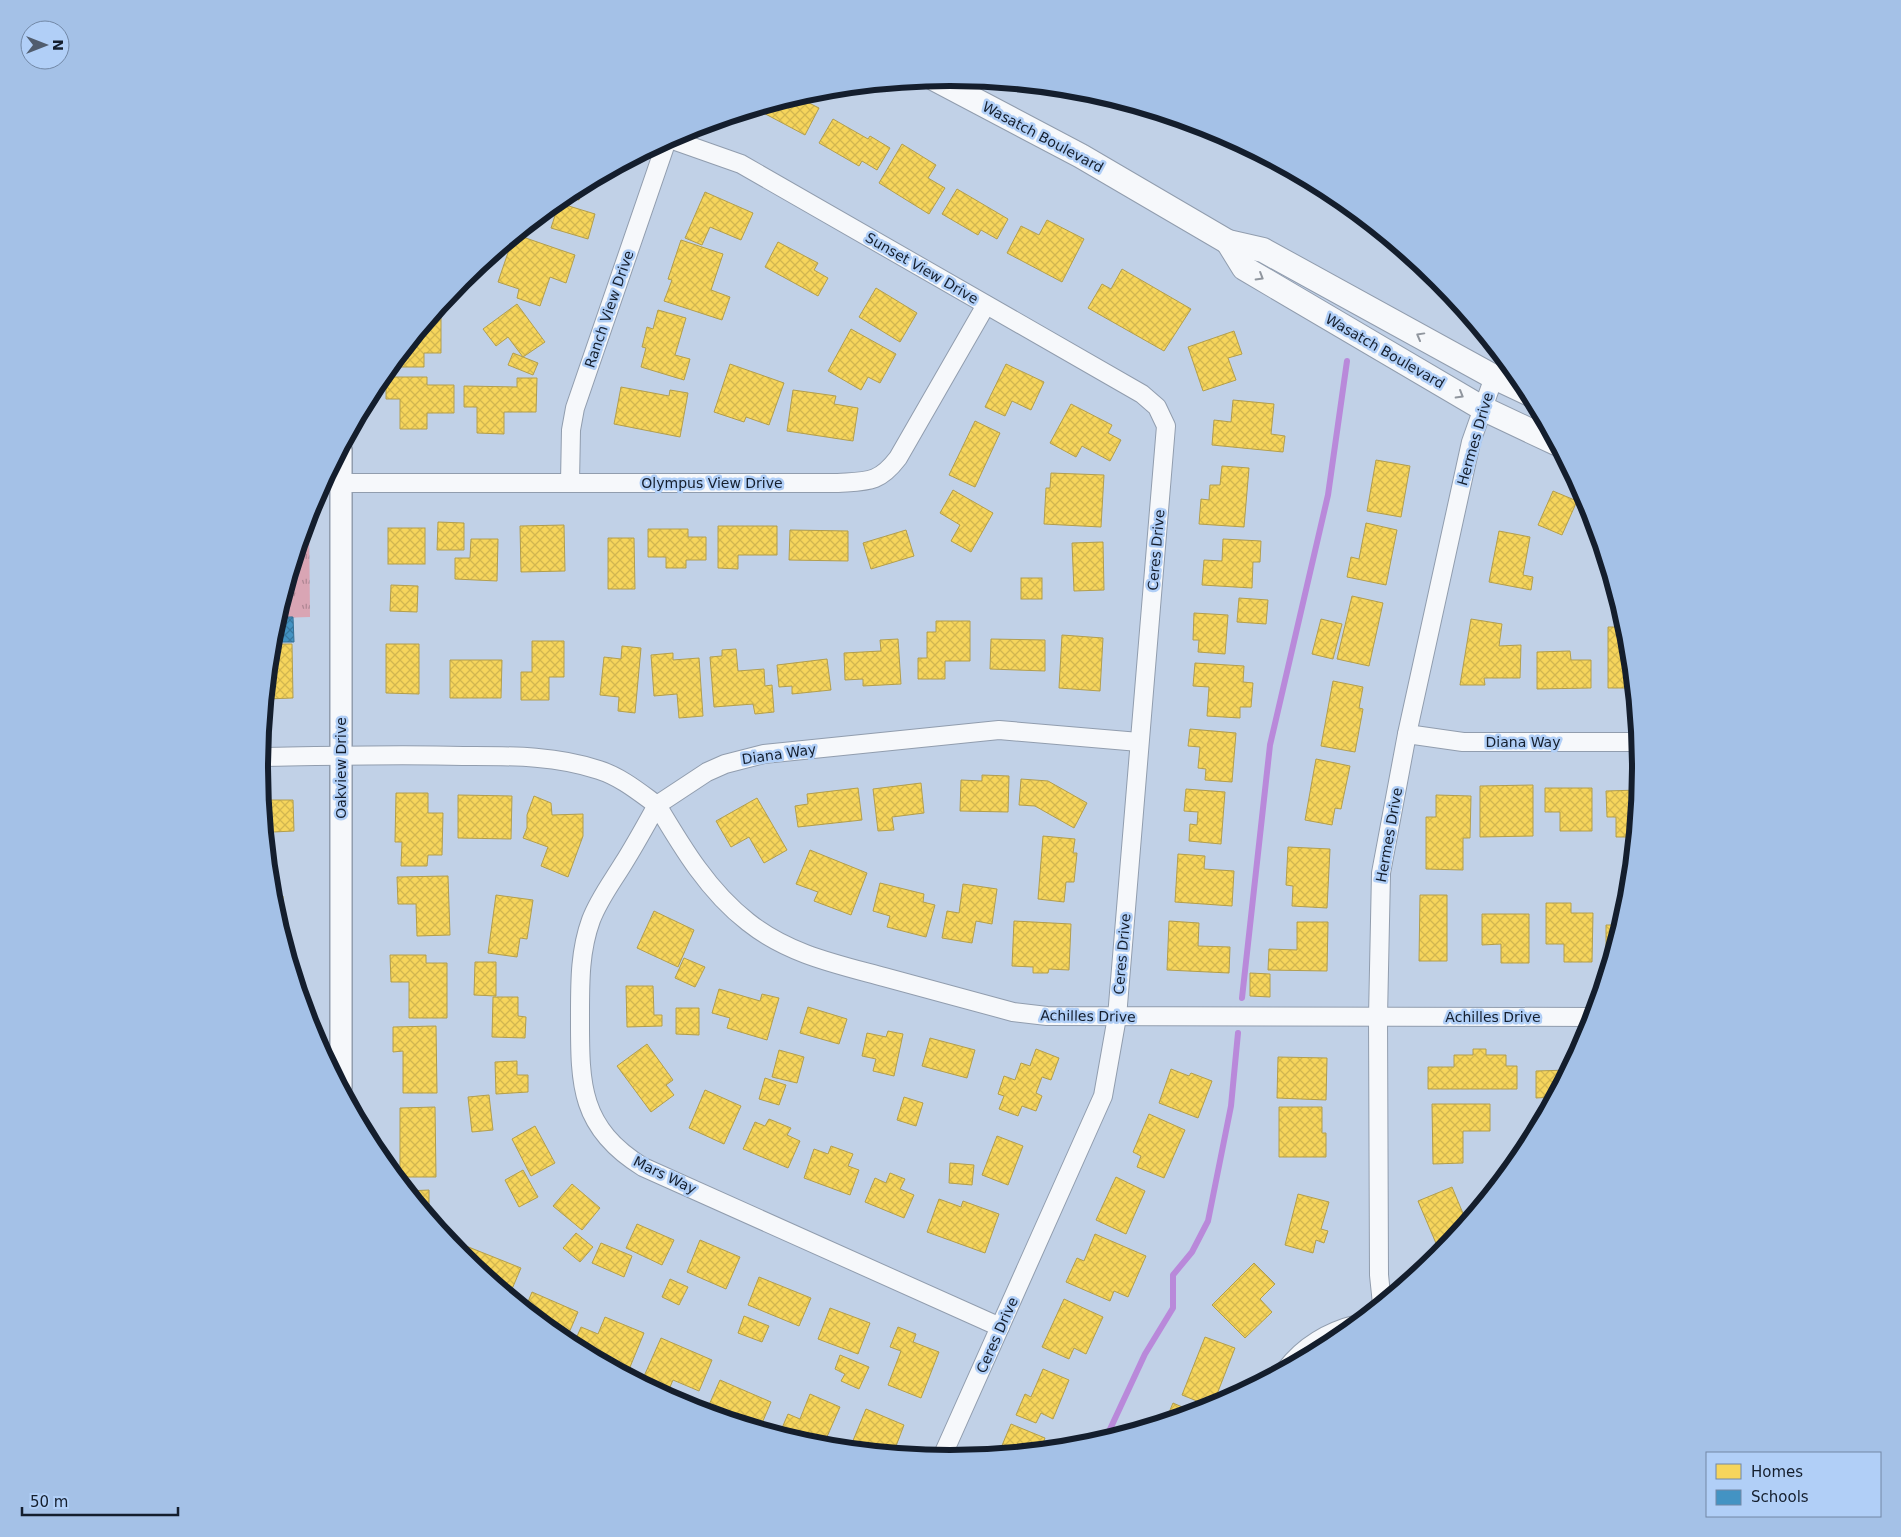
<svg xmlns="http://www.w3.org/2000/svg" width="1901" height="1537" font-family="'DejaVu Sans',sans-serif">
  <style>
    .grass { fill: url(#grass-tufts) }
    .homes { fill: url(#homes-cross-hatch); stroke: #b29e4e }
    .schools { fill: url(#schools-cross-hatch); stroke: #357096 }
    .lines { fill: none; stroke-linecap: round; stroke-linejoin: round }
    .stream { stroke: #b989da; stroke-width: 6 }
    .minor-casing { stroke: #919dae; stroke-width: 20 }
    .tertiary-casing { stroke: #919dae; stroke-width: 24 }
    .secondary-casing { stroke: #919dae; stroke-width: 26 }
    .minor { stroke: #f6f8fb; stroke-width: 18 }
    .tertiary { stroke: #f6f8fb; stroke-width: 21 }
    .secondary { stroke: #f6f8fb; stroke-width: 24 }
    .oneway { stroke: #90969e }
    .labels { text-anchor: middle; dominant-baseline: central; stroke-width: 5; stroke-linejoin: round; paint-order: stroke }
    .street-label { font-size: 14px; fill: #141e2d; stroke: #b1cff7 }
    .rim { fill: none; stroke: #141e2d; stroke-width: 6 }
  </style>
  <defs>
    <pattern id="grass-tufts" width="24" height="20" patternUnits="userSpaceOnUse" patternTransform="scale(1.25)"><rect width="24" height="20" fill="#d9a5b4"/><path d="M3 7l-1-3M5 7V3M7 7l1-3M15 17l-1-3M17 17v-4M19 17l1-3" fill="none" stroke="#af8693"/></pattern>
    <pattern id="homes-cross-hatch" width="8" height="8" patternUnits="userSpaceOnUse" patternTransform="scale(1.25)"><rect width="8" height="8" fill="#f6d55c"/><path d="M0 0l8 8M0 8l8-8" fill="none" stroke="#d2b650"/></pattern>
    <pattern id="schools-cross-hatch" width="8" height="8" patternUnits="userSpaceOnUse" patternTransform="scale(1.25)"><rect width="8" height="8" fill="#4393c3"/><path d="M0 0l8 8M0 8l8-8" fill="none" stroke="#37779f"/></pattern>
  </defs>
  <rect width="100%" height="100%" fill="#c1d1e7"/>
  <polygon class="grass" points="309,513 310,617 278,618"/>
  <g class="homes">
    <polygon points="797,97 819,108 805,135 756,109"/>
    <polygon points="833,119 868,139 870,136 890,148 877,170 862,161 859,166 819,143"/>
    <polygon points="902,144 936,165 928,178 945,188 929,214 879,183"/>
    <polygon points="583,185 579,200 565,195 567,194"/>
    <polygon points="957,189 1008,219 997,239 981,230 978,235 942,214"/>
    <polygon points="705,192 753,213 741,240 710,227 702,245 685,238"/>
    <polygon points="559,203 595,214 588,239 551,228"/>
    <polygon points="1047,220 1084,239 1062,282 1007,253 1021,226 1039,235"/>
    <polygon points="517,235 575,255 566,283 550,277 540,306 517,298 519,289 498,282 513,238"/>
    <polygon points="681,240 723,254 711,290 730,297 722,320 664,301 672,280 668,279"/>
    <polygon points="778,242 818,263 814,270 828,278 818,296 765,267"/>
    <polygon points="1122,269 1191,309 1164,351 1088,308 1102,284 1111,289"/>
    <polygon points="876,288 917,313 900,342 859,317"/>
    <polygon points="517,304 545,342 523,357 508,337 496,346 483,329"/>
    <polygon points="441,305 441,353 424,353 424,367 390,367 411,342 418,342 418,334"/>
    <polygon points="658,310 686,318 675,355 690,359 684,380 641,367 646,348 642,347 647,327 653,329"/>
    <polygon points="851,329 896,354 880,383 868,377 861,390 828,371"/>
    <polygon points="1234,331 1242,354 1228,358 1236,380 1203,391 1188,347"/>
    <polygon points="513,353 538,363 533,375 508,365"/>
    <polygon points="730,364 784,383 769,425 746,417 744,422 714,412"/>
    <polygon points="1006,364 1044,382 1031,410 1012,401 1005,416 985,407"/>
    <polygon points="386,377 427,377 427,385 454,385 454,413 427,413 427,429 400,429 400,399 386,399"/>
    <polygon points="517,378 537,378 536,412 504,412 504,434 477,433 477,407 464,407 464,386 517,387"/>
    <polygon points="621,387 669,396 670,390 688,393 680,437 614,424"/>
    <polygon points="793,390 836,396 834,404 858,408 853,441 787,431"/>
    <polygon points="1233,400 1274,404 1271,434 1285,436 1283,452 1212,445 1214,420 1231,422"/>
    <polygon points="1071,404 1112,425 1108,433 1121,440 1110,461 1082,446 1076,457 1050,443"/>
    <polygon points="975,421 1000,433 975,487 949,475"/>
    <polygon points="1376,460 1410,466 1401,517 1367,511"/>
    <polygon points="1222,466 1249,468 1244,527 1199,524 1201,499 1209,500 1210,485 1220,485"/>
    <polygon points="1051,473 1104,475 1101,527 1044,524 1046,488 1050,488"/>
    <polygon points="953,490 993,513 971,552 951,541 960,525 940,513"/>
    <polygon points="1553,491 1577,501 1562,535 1538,525"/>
    <polygon points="438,522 464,523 464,550 437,550"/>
    <polygon points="1366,523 1397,530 1386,585 1347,577 1351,557 1359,559"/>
    <polygon points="564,525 565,571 521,572 520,526"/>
    <polygon points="718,526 777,526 777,555 738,555 738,569 718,568"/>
    <rect x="388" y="528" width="37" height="36"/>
    <polygon points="648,529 688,529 688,537 706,537 706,560 686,560 686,568 666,568 666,557 648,557"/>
    <polygon points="790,530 848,531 848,561 789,560"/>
    <polygon points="906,530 914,556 871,569 863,543"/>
    <polygon points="1499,531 1530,537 1523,575 1533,577 1531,590 1489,582"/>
    <polygon points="608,538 634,538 635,589 608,589"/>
    <polygon points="471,539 498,539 497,581 455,579 455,558 470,558"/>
    <polygon points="1223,539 1261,541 1260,562 1253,562 1252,588 1202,585 1204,560 1222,561"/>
    <polygon points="1103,542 1104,590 1074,591 1072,543"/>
    <rect x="1021" y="578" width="21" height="21"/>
    <polygon points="391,585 418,586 417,612 390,611"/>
    <polygon points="1352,596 1383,603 1369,666 1337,659"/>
    <polygon points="1239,598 1268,600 1266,624 1237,622"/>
    <polygon points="1194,613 1228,615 1225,654 1198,652 1199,640 1193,640"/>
    <polygon points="1321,619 1342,624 1333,659 1312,654"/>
    <polygon points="1471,619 1502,624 1499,646 1521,645 1520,678 1484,678 1485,685 1460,685"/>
    <polygon points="936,621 970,621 970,661 945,661 945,679 918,679 918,658 927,658 927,632 936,632"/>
    <polygon points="1608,627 1626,627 1632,667 1627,667 1627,688 1608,688"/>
    <polygon points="1062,635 1103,638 1100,691 1059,688"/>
    <polygon points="898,639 901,684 863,686 863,679 845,680 844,653 881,651 880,640"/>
    <polygon points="991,639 1045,640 1045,671 990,669"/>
    <polygon points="532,641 564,641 564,677 549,677 549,700 521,700 521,672 532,672"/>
    <polygon points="272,644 292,644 293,698 266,699"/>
    <polygon points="386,644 419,644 419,694 386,693"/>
    <polygon points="622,646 641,648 635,713 618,711 619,697 600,695 604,657 621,659"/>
    <polygon points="736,649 738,671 764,669 765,686 772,685 774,712 755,714 753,704 714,707 710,657 722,656 722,650"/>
    <polygon points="1570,651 1571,660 1591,660 1591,688 1537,689 1537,652"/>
    <polygon points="673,653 673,660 699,658 703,716 679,718 677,694 654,696 651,655"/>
    <polygon points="827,659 831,690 792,694 792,686 779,687 777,665"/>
    <polygon points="450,660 502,660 501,698 450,698"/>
    <polygon points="1195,663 1244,666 1243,682 1253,683 1251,707 1240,707 1240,718 1207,716 1209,687 1193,686"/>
    <polygon points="1333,681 1363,687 1359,708 1363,709 1355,752 1321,746"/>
    <polygon points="1190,729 1236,733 1232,782 1205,780 1206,769 1198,768 1200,747 1188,746"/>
    <polygon points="1316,759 1350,766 1341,809 1335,808 1332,825 1305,820"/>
    <polygon points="982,775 1009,776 1008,812 960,811 961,780 982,781"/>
    <polygon points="1021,779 1048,781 1087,803 1074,828 1035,806 1019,805"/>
    <polygon points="921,783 924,813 892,817 894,830 878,831 873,789"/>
    <polygon points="1533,785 1533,836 1480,837 1480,786"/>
    <polygon points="858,788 862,820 798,827 795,806 808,804 807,794"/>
    <polygon points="1545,788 1592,788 1592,831 1560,831 1560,812 1545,812"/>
    <polygon points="1186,789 1225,792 1221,844 1189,841 1190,824 1197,825 1198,812 1184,811"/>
    <polygon points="1639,790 1635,837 1616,837 1616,817 1607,817 1606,791"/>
    <polygon points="396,793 428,793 428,813 443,813 442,855 428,855 427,866 401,866 402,842 395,842"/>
    <polygon points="458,795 512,796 511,839 458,838"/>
    <polygon points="1436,795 1471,796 1470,838 1463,838 1463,870 1426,869 1426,817 1436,817"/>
    <polygon points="534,796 551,803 552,815 583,814 583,836 568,877 541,866 548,847 523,838 527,828 527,815"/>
    <polygon points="757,798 787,850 764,863 749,837 731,847 716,821"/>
    <polygon points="263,800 293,800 294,831 273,832 273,840 267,840"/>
    <polygon points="1043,836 1075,839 1073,853 1077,853 1074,882 1066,882 1064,902 1038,899"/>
    <polygon points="1288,847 1330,849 1327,908 1292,906 1293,886 1286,885"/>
    <polygon points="810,850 867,873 851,915 814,901 818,892 796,884"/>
    <polygon points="1178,854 1205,856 1204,869 1234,871 1232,906 1175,902"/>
    <polygon points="448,876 450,935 417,936 416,904 398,904 397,877"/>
    <polygon points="880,883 924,894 923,902 935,905 926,937 887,927 890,916 873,911"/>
    <polygon points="963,884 997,889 992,924 976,921 972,943 942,938 947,911 959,913"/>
    <polygon points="1620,893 1629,893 1628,904 1609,966 1606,965 1606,925 1619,925"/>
    <polygon points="496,895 533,900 527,939 520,938 517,957 488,953"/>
    <polygon points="1420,895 1447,895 1447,961 1419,961"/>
    <polygon points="272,896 283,896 283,923 279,923"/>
    <polygon points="1546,903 1571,903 1571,913 1593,913 1592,962 1564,962 1564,944 1546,944"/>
    <polygon points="654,911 694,930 678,967 637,948"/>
    <polygon points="1482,914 1529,914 1529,963 1501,963 1501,944 1482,945"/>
    <polygon points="1014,921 1071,924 1069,970 1049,969 1048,973 1033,973 1033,967 1012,966"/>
    <polygon points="1169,921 1199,923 1198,946 1230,947 1229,973 1167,970"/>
    <polygon points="1297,922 1328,922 1327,971 1268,970 1269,949 1297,950"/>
    <polygon points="390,955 426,955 426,963 447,963 447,1018 409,1018 409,982 391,982"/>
    <polygon points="684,958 705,967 695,987 675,978"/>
    <polygon points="475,962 496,962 496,996 474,995"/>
    <polygon points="1250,973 1270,974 1270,997 1250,996"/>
    <polygon points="626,986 653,986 654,1015 662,1015 662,1026 627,1027"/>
    <polygon points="719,989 760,1001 762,994 779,998 767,1040 727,1028 730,1018 712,1013"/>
    <polygon points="493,997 518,997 518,1016 526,1017 525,1038 492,1037"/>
    <polygon points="808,1007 847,1019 839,1044 800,1033"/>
    <polygon points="676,1008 699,1008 699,1035 676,1034"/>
    <polygon points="436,1026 437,1093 403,1093 403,1051 393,1052 393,1027"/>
    <polygon points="888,1031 903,1034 894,1076 873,1071 876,1059 862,1056 867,1033 886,1037"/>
    <polygon points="930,1038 975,1050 967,1078 922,1066"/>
    <polygon points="647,1044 673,1080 666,1085 674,1095 651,1112 617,1066"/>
    <polygon points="1036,1049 1059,1058 1051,1080 1042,1077 1036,1093 1042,1096 1036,1111 1022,1106 1018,1116 999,1109 1004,1096 998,1094 1004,1076 1015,1080 1021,1063 1030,1066"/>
    <polygon points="1473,1049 1486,1049 1486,1055 1506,1055 1506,1066 1517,1066 1517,1089 1428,1089 1428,1067 1454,1067 1454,1055 1473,1055"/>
    <polygon points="779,1050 804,1057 797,1083 772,1077"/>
    <polygon points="1278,1057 1327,1058 1326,1100 1277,1098"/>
    <polygon points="517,1061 517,1075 528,1075 528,1092 496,1094 495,1062"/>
    <polygon points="1171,1069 1189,1076 1191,1073 1212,1081 1198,1118 1159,1103"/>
    <polygon points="1569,1070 1555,1097 1536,1098 1536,1071"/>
    <polygon points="765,1078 786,1085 779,1105 759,1099"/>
    <polygon points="705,1090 741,1106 724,1144 689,1128"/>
    <polygon points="489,1095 493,1130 472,1132 468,1097"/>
    <polygon points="904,1097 923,1103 916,1126 897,1120"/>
    <polygon points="1432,1104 1490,1104 1490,1131 1463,1131 1463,1163 1433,1164"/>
    <polygon points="435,1107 436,1177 400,1177 400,1108"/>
    <polygon points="1279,1107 1322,1107 1322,1133 1326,1133 1326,1157 1279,1157"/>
    <polygon points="1149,1114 1185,1130 1164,1178 1137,1167 1141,1156 1133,1152"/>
    <polygon points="769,1119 791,1128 787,1135 800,1141 788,1168 743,1149 755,1122 765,1126"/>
    <polygon points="535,1126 555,1163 531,1176 512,1139"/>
    <polygon points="997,1136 1023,1146 1008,1185 982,1175"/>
    <polygon points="831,1146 853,1154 848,1166 859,1170 850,1195 804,1178 814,1149 828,1154"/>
    <polygon points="950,1163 974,1165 972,1185 949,1183"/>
    <polygon points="523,1170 538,1197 519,1207 505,1180"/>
    <polygon points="890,1173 905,1179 900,1189 914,1195 904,1218 865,1202 875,1178 886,1183"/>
    <polygon points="1116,1177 1145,1191 1126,1234 1096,1220"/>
    <polygon points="572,1184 600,1208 582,1230 553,1206"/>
    <polygon points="1452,1187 1467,1223 1441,1255 1418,1201"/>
    <polygon points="429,1190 429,1218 407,1191"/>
    <polygon points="1298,1194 1329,1202 1321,1229 1328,1231 1324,1243 1316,1240 1313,1253 1285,1245"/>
    <polygon points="939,1199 961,1207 963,1201 999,1214 985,1253 927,1232"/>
    <polygon points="637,1224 674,1240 662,1265 626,1248"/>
    <polygon points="576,1233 593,1247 580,1262 563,1248"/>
    <polygon points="1095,1234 1146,1256 1128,1297 1114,1291 1110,1301 1066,1282 1077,1258 1084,1261"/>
    <polygon points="700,1240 740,1257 726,1289 687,1272"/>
    <polygon points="601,1243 632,1256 624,1277 592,1263"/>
    <polygon points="466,1246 521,1268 509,1296 462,1257"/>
    <polygon points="1254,1263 1275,1284 1260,1299 1272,1312 1245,1338 1212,1305"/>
    <polygon points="759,1277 811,1298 799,1326 748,1305"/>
    <polygon points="670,1279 688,1287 679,1305 662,1297"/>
    <polygon points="532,1292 578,1312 565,1342 525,1309"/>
    <polygon points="1064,1299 1103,1317 1086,1354 1074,1348 1069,1359 1042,1347"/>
    <polygon points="830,1308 870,1323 858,1354 818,1339"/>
    <polygon points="744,1316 769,1326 762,1342 738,1333"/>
    <polygon points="605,1317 644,1333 628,1372 573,1346 581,1327 598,1334"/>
    <polygon points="898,1327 916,1334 913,1342 939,1352 921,1398 888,1385 901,1351 890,1347"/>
    <polygon points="1205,1337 1235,1348 1212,1407 1182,1395"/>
    <polygon points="661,1338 712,1360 699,1391 673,1380 667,1394 641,1383"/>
    <polygon points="840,1355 869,1367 859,1389 841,1381 845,1374 835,1369"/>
    <polygon points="1043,1369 1069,1380 1053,1419 1041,1413 1036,1423 1016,1415 1025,1394 1031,1397"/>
    <polygon points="720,1380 771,1402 760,1428 709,1405"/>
    <polygon points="810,1394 840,1407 826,1439 811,1433 806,1443 779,1435 788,1414 800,1419"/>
    <polygon points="1173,1403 1196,1413 1165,1422"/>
    <polygon points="866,1409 904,1425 893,1454 850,1448"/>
    <polygon points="1011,1424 1045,1438 1040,1451 998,1455"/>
  </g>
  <polygon class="schools" points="278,617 293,617 294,642 272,642"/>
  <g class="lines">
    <g class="stream">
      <polyline points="1242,998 1270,745 1328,495 1347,361"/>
      <polyline points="1105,1440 1145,1354 1173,1308 1173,1275 1192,1252 1208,1221 1231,1106 1238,1033"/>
    </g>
    <g class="minor-casing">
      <g id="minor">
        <polyline points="670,139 741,164 1142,394 1157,407 1166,426 1117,1017 1103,1096 941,1459"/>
        <polyline points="570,482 571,430 575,408 667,140"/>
        <path d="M341,483h497c30,-2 41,0 60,-25l88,-153"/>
        <polyline points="1407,734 1463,742 1639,742"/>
        <path d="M261,757c67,-1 134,-3 202,-1 46,0 92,-1 136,14 22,7 40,22 58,35l50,-33 18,-8 39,-10 235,-24 140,12"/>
        <polyline points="1382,1304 1379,1275 1378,1017 1381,873 1407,734 1471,442 1494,377"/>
        <path d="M1000,1327l-357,-160c-65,-40 -63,-85 -63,-154 0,-32 0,-63 11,-93 8,-21 21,-38 32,-56 12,-19 23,-39 34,-59 25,42 51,86 91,117 40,32 88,42 136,55 43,12 86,23 129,35l34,4 547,1"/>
        <path d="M1286,1369c18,-23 43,-38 72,-45"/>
      </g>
    </g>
    <g class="tertiary-casing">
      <polyline id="tertiary" points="341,1087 341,450"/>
    </g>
    <g class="secondary-casing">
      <g id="secondary">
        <polyline points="935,79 1081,156 1228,242 1263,250 1494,377 1530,394"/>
        <polyline points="1228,242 1244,268 1482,408 1556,443"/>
      </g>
    </g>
    <use href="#minor" class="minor"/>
    <use href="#tertiary" class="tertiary"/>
    <use href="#secondary" class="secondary"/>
  </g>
  <defs><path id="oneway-chevron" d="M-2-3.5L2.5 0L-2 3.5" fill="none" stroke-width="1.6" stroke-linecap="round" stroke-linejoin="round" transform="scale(1.25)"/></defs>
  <g class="oneway">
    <use href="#oneway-chevron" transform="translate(1260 277) rotate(31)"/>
    <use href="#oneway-chevron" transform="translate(1420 336) rotate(-151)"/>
    <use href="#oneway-chevron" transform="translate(1460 395) rotate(30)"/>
  </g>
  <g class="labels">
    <g class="street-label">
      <text transform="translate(1043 137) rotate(28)">Wasatch Boulevard</text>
      <text transform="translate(922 268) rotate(30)">Sunset View Drive</text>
      <text transform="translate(609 309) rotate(-71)">Ranch View Drive</text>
      <text transform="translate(1385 351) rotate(30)">Wasatch Boulevard</text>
      <text transform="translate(1475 439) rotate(-74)">Hermes Drive</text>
      <text x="712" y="483">Olympus View Drive</text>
      <text transform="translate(1156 550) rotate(-85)">Ceres Drive</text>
      <text x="1523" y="742">Diana Way</text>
      <text transform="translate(779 754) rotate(-8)">Diana Way</text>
      <text transform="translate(341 768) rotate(-90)">Oakview Drive</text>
      <text transform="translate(1389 835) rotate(-80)">Hermes Drive</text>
      <text transform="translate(1122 954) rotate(-85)">Ceres Drive</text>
      <text transform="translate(1088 1016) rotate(1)">Achilles Drive</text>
      <text x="1493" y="1017">Achilles Drive</text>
      <text transform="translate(665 1175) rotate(26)">Mars Way</text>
      <text transform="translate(997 1335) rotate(-66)">Ceres Drive</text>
    </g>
  </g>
  <path d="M0 0H1901V1537H0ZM268 768a682 682 0 1 1 1364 0a682 682 0 1 1-1364 0Z" fill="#a4c1e7" fill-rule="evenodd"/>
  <path class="rim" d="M268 768a682 682 0 1 1 1364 0a682 682 0 1 1-1364 0Z"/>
  <rect x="1706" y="1452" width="175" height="65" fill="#b1cff7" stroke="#7288a6"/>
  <rect x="1716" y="1464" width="25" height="15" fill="#f6d55c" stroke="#7288a6"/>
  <text x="1751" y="1477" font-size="15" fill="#141e2d">Homes</text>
  <rect x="1716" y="1490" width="25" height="15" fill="#4393c3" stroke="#7288a6"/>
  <text x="1751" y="1502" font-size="15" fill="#141e2d">Schools</text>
  <g transform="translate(45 45) rotate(90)"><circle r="24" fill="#b1cff7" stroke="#7288a6"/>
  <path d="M0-4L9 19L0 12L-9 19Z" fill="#515d6e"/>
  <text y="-8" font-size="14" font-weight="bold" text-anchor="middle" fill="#141e2d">N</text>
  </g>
  <path d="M22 1507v8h156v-8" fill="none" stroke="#141e2d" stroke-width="2.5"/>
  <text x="30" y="1507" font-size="15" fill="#141e2d" stroke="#b1cff7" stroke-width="4" paint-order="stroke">50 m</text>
</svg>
